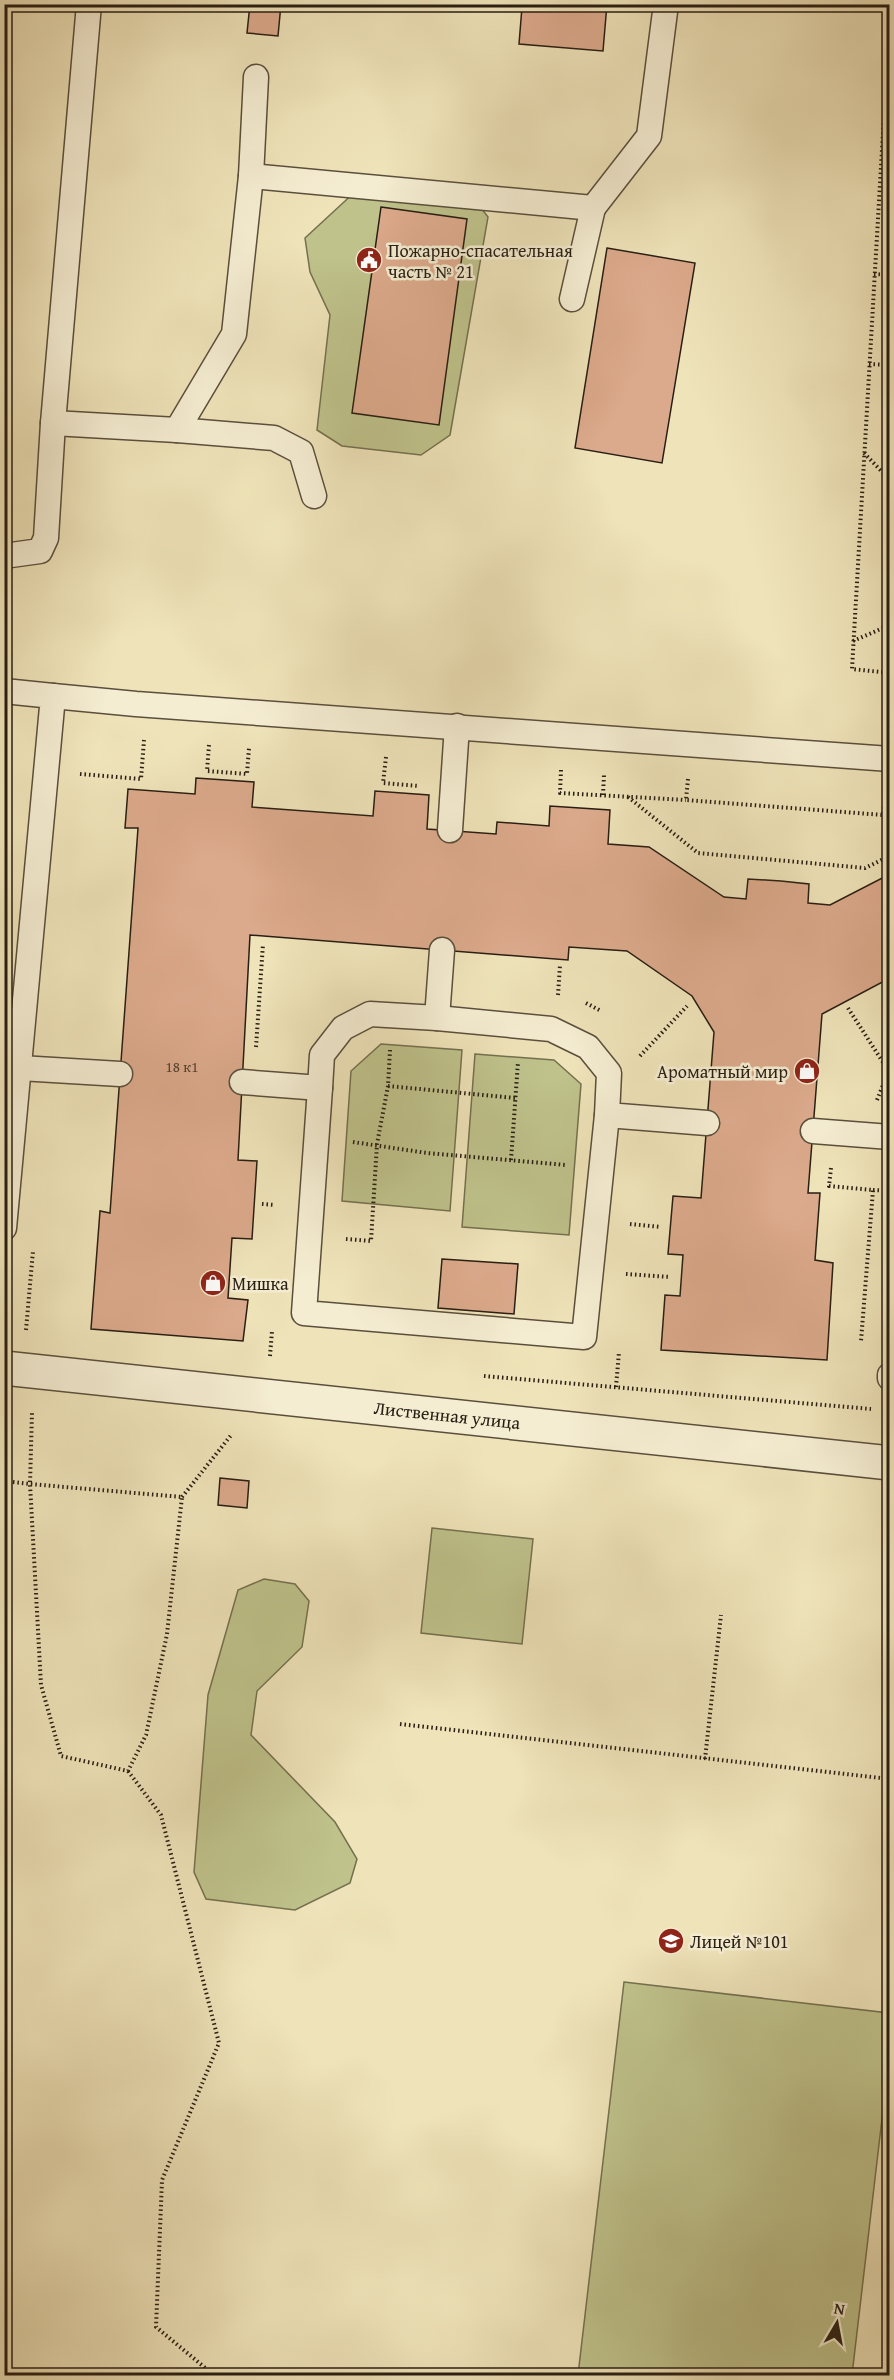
<svg xmlns="http://www.w3.org/2000/svg" width="894" height="2380" font-family="'Gentium Book Plus',serif">
  <style>
    .green { fill: #bfc28b; stroke: #74704f; stroke-width: 1.5 }
    .building { fill: #dba98b; stroke: #281e13; stroke-width: 1.5 }
    .lines { fill: none; stroke-linecap: round; stroke-linejoin: round }
    .service-casing { stroke: #5a4f3c; stroke-width: 27 }
    .minor-casing { stroke: #5a4f3c; stroke-width: 36 }
    .path { stroke: #281e13; stroke-width: 4; stroke-dasharray: 1.5 3; stroke-linecap: butt }
    .service { stroke: #f5edd2; stroke-width: 24 }
    .minor { stroke: #f5edd2; stroke-width: 33 }
    .labels { text-anchor: middle; dominant-baseline: central; stroke-width: 5; stroke-linejoin: round; paint-order: stroke }
    .number-label { font-size: 15px; fill: #554131 }
    .poi-label { font-size: 18px; fill: #281e13; stroke: #f5edd2; text-anchor: start }
    .street-label { font-size: 18px; fill: #281e13; stroke: #f5edd2 }
  </style>
  <rect width="100%" height="100%" fill="#efe3b9"/>
  <filter id="stains"><feTurbulence type="fractalNoise" baseFrequency=".00333" numOctaves="4"/><feColorMatrix values="0 0 0 0 .2 0 0 0 0 .09 0 0 0 0 .02 0 0 0 .5 -.17"/></filter>
  <radialGradient id="worn" r=".72"><stop offset=".6" stop-color="#630" stop-opacity="0"/><stop offset="1" stop-color="#630" stop-opacity=".3"/></radialGradient>
  <g class="green">
    <polygon points="370,178 465,187 488,217 450,435 421,455 342,446 317,430 330,315 310,272 305,238"/>
    <polygon points="381,1044 462,1050 450,1211 342,1201 351,1071"/>
    <polygon points="475,1054 554,1060 581,1084 569,1235 462,1227"/>
    <polygon points="432,1528 533,1539 522,1644 421,1633"/>
    <polygon points="264,1579 295,1584 309,1601 302,1647 257,1691 251,1735 335,1822 357,1859 350,1883 295,1910 206,1899 194,1872 208,1695 238,1590"/>
    <polygon points="624,1982 889,2013 889,2059 852,2375 578,2375"/>
  </g>
  <g class="building">
    <polygon points="250,4 281,4 278,36 247,33"/>
    <polygon points="484,4 607,4 603,51 519,44 522,7"/>
    <polygon points="381,207 467,219 439,425 352,413"/>
    <polygon points="607,248 695,263 662,463 575,448"/>
    <polygon points="196,778 254,782 252,807 373,816 375,791 429,795 427,829 496,834 497,822 549,826 550,806 610,810 608,844 649,847 724,897 746,899 748,879 781,881 809,884 808,903 830,905 890,874 890,978 822,1014 808,1193 820,1193 815,1260 833,1263 827,1360 661,1350 665,1295 680,1296 683,1255 668,1254 673,1196 701,1198 714,1032 692,996 627,951 569,947 568,960 250,935 238,1160 257,1161 252,1239 232,1238 228,1298 248,1300 243,1341 91,1329 100,1211 110,1213 138,828 125,828 128,789 195,794"/>
    <polygon points="442,1259 518,1264 514,1314 438,1308"/>
    <polygon points="220,1478 249,1481 247,1508 218,1505"/>
  </g>
  <g class="lines">
    <g class="service-casing">
      <g id="service">
        <polyline points="251,176 593,208 649,136 666,4"/>
        <polyline points="572,299 593,208"/>
        <polyline points="53,423 177,430 234,334 251,176 256,77"/>
        <polyline points="177,430 274,438 301,452 314,496"/>
        <polyline points="4,556 40,551 46,538 53,423 89,4"/>
        <polyline points="4,691 53,696 4,1228"/>
        <polyline points="53,696 136,704 890,759"/>
        <polyline points="450,830 457,726"/>
        <polyline points="437,1018 442,950"/>
        <polyline points="20,1068 120,1074"/>
        <polyline points="242,1082 320,1088 322,1055 343,1028 370,1014 437,1018 551,1029 588,1047 609,1073 607,1115 707,1123"/>
        <polyline points="320,1088 304,1313 584,1337 607,1115"/>
        <polyline points="813,1131 890,1137"/>
        <polyline points="890,1375 890,1378"/>
      </g>
    </g>
    <g class="minor-casing">
      <polyline id="minor" points="4,1368 890,1463"/>
    </g>
    <g class="path">
      <polyline points="890,11 852,669 890,673"/>
      <polyline points="882,148 890,149"/>
      <polyline points="874,274 890,275"/>
      <polyline points="869,364 890,365"/>
      <polyline points="864,453 890,480"/>
      <polyline points="853,641 890,625"/>
      <polyline points="4,734 8,738 9,750"/>
      <polyline points="209,745 207,771 247,774 249,748"/>
      <polyline points="386,757 383,783 419,786"/>
      <polyline points="561,770 560,793 686,800"/>
      <polyline points="80,774 141,779 144,740"/>
      <polyline points="688,779 686,800 883,815 885,793"/>
      <polyline points="603,795 604,775"/>
      <polyline points="628,797 698,853 865,868 890,856"/>
      <polyline points="883,815 890,816"/>
      <polyline points="558,995 560,965"/>
      <polyline points="586,1003 601,1011"/>
      <polyline points="848,1008 888,1070"/>
      <polyline points="256,1047 263,944"/>
      <polyline points="640,1056 687,1006"/>
      <polyline points="388,1086 515,1098"/>
      <polyline points="877,1100 890,1068"/>
      <polyline points="353,1142 427,1153 566,1165"/>
      <polyline points="511,1160 518,1062"/>
      <polyline points="831,1168 829,1186 873,1190 861,1341"/>
      <polyline points="873,1190 890,1191"/>
      <polyline points="262,1204 275,1205"/>
      <polyline points="630,1224 661,1227"/>
      <polyline points="346,1239 371,1241 377,1144 388,1086 390,1050"/>
      <polyline points="626,1274 670,1277"/>
      <polyline points="236,1287 271,1289"/>
      <polyline points="26,1330 33,1251"/>
      <polyline points="270,1356 272,1331"/>
      <polyline points="484,1376 871,1409"/>
      <polyline points="616,1387 619,1352"/>
      <polyline points="4,1481 30,1484 182,1497 167,1634 146,1735 128,1771 61,1756 41,1685 30,1484 32,1412"/>
      <polyline points="182,1497 232,1434"/>
      <polyline points="400,1724 890,1779"/>
      <polyline points="705,1759 721,1615"/>
      <polyline points="128,1771 161,1815 219,2043 162,2180 156,2327 215,2376"/>
    </g>
    <use href="#service" class="service"/>
    <use href="#minor" class="minor"/>
  </g>
  <defs>
    <g id="civic-disc" transform="scale(1.35)"><circle r="9.5" fill="#8f2418" stroke="#f5edd2"/><path d="M-.6-6.5H3V-4.5H.6V-3L4-1V1h2V6H-6V1h2V-1L-.6-3ZM-1.2 2.5V6h2.4V2.5Z" fill="#fff"/></g>
    <g id="shop-disc" transform="scale(1.35)"><circle r="9.5" fill="#8f2418" stroke="#f5edd2"/><path d="M-5-2.5h2.3a2.7 3.5 0 0 1 5.4 0H5L5.5 6h-11ZM-1.5-2.5h3a1.5 2.3 0 0 0-3 0Z" fill="#fff"/></g>
    <g id="school-disc" transform="scale(1.35)"><circle r="9.5" fill="#8f2418" stroke="#f5edd2"/><path d="M0-5L7-2L0 1L-7-2ZM-4 1L0 2.5L4 1V4Q0 6-4 4Z" fill="#fff"/></g>
  </defs>
  <g fill-rule="evenodd">
    <use href="#civic-disc" x="369" y="260"/>
    <use href="#shop-disc" x="807" y="1071"/>
    <use href="#shop-disc" x="213" y="1283"/>
    <use href="#school-disc" x="671" y="1941"/>
  </g>
  <g class="labels">
    <g class="number-label">
      <text x="182" y="1066">18 к1</text>
    </g>
    <g class="poi-label">
      <text x="388" y="250">Пожарно-спасательная<tspan x="388" dy="21">часть № 21</tspan></text>
      <text x="788" y="1071" text-anchor="end">Ароматный мир</text>
      <text x="232" y="1283">Мишка</text>
      <text x="690" y="1941">Лицей №101</text>
    </g>
    <g class="street-label">
      <text transform="translate(447 1415) rotate(6)">Лиственная улица</text>
    </g>
  </g>
  <rect width="894" height="2380" fill="none" stroke="#efe3b9" stroke-width="24"/>
  <rect x="6" y="6" width="882" height="2368" fill="none" stroke="#281e13" stroke-width="3"/>
  <rect x="12" y="12" width="870" height="2356" fill="none" stroke="#281e13" stroke-width="1.5"/>
  <g transform="translate(837 2323) rotate(10)" stroke="#f5edd2" stroke-width="4.5" paint-order="stroke">
  <path d="M0-4.5L10 22L0 15L-10 22Z" fill="#281e13"/>
  <text y="-9" font-size="16" font-weight="bold" text-anchor="middle" fill="#281e13">N</text>
  </g>
  <rect width="100%" height="100%" filter="url(#stains)"/>
  <rect width="100%" height="100%" fill="url(#worn)"/>
</svg>
